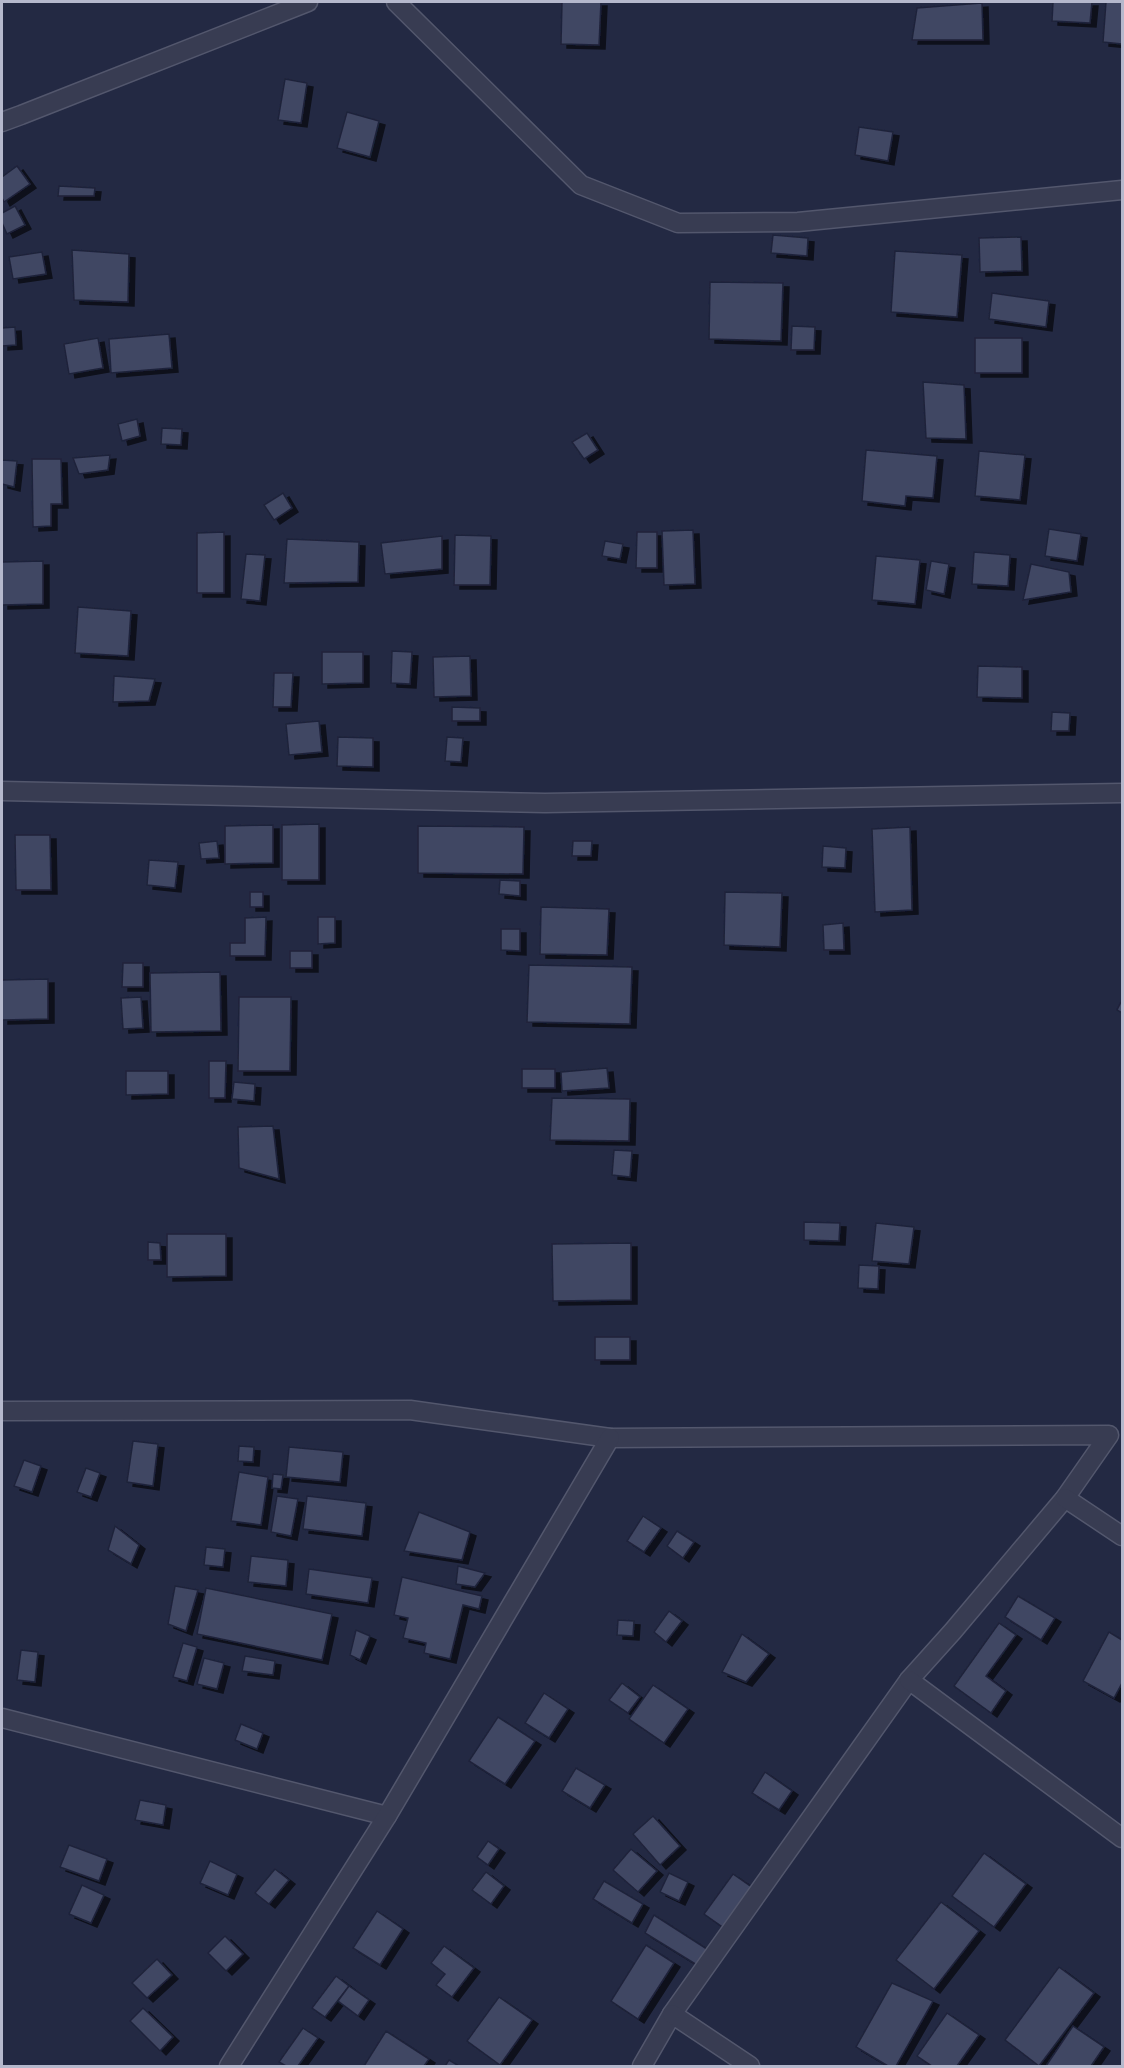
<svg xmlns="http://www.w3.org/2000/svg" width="1124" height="2068" font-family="'Public Sans',sans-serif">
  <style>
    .building { fill: #404663; stroke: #1f233a; stroke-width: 1.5; filter: url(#shadow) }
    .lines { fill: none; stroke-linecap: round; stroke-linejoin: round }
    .street-casing { stroke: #53576d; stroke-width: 21 }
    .street { stroke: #383c52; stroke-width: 18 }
  </style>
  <defs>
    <filter id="shadow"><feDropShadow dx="6" dy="4" stdDeviation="0" flood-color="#0009"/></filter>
  </defs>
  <rect width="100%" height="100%" fill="#232943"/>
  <g class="building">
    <polygon points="562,2 601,2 599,45 561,44"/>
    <polygon points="1053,2 1092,2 1090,23 1052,21"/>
    <polygon points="1106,2 1122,2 1122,44 1103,42"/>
    <polygon points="982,3 983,40 912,40 917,8"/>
    <polygon points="285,79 307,83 301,123 278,120"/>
    <polygon points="347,112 379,121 370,157 337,148"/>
    <polygon points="859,127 893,132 888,161 855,155"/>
    <polygon points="17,166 30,184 4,202 2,198 2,177"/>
    <polygon points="59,186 95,188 94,196 58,196"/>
    <polygon points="15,206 25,225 7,234 2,223 2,213"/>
    <polygon points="773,235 808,238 807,256 771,253"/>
    <polygon points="1021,237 1022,271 980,272 979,238"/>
    <polygon points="72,250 129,254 128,302 74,300"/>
    <polygon points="895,251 962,255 957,317 891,312"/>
    <polygon points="42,252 46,274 13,279 9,257"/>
    <polygon points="710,282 783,283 781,341 709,339"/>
    <polygon points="992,293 1049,301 1046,327 989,319"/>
    <polygon points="792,326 815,327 814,350 791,350"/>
    <polygon points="15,327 16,345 2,346 2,328"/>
    <polygon points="169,334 172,368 111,373 109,339"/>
    <polygon points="98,338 103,368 69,374 64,344"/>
    <rect x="975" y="338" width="47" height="35"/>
    <polygon points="923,382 964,385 966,439 926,438"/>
    <polygon points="137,419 140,436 122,441 118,424"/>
    <polygon points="162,428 182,429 181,445 161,444"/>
    <polygon points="587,433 598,450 584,459 572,442"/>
    <polygon points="866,450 937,456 933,498 906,496 905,506 862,501"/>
    <polygon points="979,451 1025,455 1020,500 975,496"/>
    <polygon points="110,455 108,470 79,474 73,458"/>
    <polygon points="32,459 61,459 62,504 51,504 51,526 33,527"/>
    <polygon points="2,460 17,461 14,487 2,484"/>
    <polygon points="283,493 292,508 274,520 264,505"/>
    <polygon points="1049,529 1081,534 1077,561 1045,556"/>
    <polygon points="693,530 695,584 664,585 662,531"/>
    <polygon points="224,532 224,593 197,593 197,533"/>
    <polygon points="637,532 657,532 657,568 636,568"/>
    <polygon points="455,535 491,536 490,585 454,585"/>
    <polygon points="442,536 442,569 385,574 381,543"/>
    <polygon points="287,539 359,542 358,582 284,583"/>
    <polygon points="605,541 623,544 620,559 602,556"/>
    <polygon points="974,552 1010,555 1008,586 972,584"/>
    <polygon points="246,554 265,555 260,601 241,599"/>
    <polygon points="876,556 920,560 915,604 872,600"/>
    <polygon points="43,561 43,604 2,605 2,562"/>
    <polygon points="931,561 949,564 944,594 926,590"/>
    <polygon points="1031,564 1069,572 1071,592 1023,600"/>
    <polygon points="78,607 131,611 128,656 75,653"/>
    <polygon points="392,651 412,652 410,684 391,683"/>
    <polygon points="322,652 363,652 363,683 322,684"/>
    <polygon points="470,656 471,696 434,697 433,657"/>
    <polygon points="978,666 1022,667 1022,698 977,697"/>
    <polygon points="274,673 293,673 291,707 273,707"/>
    <polygon points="114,676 155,679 149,701 113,702"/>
    <polygon points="452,707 480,708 480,721 452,721"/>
    <polygon points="1052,712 1070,713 1069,731 1051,731"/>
    <polygon points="319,721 322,752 289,755 286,724"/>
    <polygon points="338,737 373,738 373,767 337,766"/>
    <polygon points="447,737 463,738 461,762 445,761"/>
    <polygon points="319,824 319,880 282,880 282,825"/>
    <polygon points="273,825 273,863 225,864 225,826"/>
    <polygon points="418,826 524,827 523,874 418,873"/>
    <polygon points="910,827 912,910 875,912 872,829"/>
    <polygon points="15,835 50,835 51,890 16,890"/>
    <polygon points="217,841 219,858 201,859 199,843"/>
    <polygon points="573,841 592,841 591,856 572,856"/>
    <polygon points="823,846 846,848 845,868 822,867"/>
    <polygon points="149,860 178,862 175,888 147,885"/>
    <polygon points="500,880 520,881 520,896 499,894"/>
    <rect x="250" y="892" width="13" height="15"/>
    <polygon points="725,892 782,893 780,947 724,945"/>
    <polygon points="541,907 609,909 607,955 540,954"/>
    <polygon points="266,917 265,956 230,956 230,943 245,943 245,918"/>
    <polygon points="318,917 335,917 335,943 318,944"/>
    <polygon points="843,923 844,950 824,950 823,925"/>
    <polygon points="501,929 520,929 520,951 501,950"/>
    <rect x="290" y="951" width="22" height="17"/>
    <polygon points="123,963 143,963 143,987 122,987"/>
    <polygon points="529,965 632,967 630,1024 527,1022"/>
    <polygon points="220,972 221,1031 151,1032 150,973"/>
    <polygon points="48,979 48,1019 2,1020 2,980"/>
    <polygon points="141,997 143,1028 123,1029 121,998"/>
    <polygon points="239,997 291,997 290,1071 238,1071"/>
    <polygon points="1122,1000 1122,1013 1117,1010"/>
    <polygon points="209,1061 226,1061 225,1098 209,1098"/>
    <polygon points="607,1068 609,1088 562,1091 561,1072"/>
    <rect x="522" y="1069" width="33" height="19"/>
    <polygon points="126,1071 168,1071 168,1094 126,1095"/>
    <polygon points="234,1082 255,1084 254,1101 232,1099"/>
    <polygon points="552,1098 630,1099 629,1141 550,1140"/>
    <polygon points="273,1126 279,1179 239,1168 238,1127"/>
    <polygon points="614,1150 632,1151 630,1177 612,1175"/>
    <polygon points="804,1222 840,1223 839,1241 804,1240"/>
    <polygon points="876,1223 914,1227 909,1264 872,1261"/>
    <polygon points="167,1234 226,1234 226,1276 167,1277"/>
    <polygon points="148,1242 160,1243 161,1260 148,1260"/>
    <polygon points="631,1243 631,1300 553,1301 552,1244"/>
    <polygon points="859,1265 879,1266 878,1289 858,1288"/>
    <rect x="595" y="1337" width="35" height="23"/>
    <polygon points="133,1441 158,1444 153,1486 127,1482"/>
    <polygon points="239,1446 254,1447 253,1462 238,1461"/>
    <polygon points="289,1447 343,1452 340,1482 286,1477"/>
    <polygon points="24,1460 41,1466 32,1492 14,1486"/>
    <polygon points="86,1468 100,1473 91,1497 77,1492"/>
    <polygon points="239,1472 268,1477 261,1525 231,1521"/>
    <polygon points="273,1474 283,1475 281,1489 272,1488"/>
    <polygon points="277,1496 298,1499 291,1536 271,1532"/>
    <polygon points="307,1496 366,1503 362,1536 303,1529"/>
    <polygon points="419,1512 470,1532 462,1560 404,1551"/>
    <polygon points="643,1516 661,1528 644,1552 627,1541"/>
    <polygon points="115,1526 139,1545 131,1564 108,1550"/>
    <polygon points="677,1531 694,1542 683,1558 667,1546"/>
    <polygon points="206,1547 225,1549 223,1567 204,1565"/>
    <polygon points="251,1556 288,1560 286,1586 248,1582"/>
    <polygon points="458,1566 485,1573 475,1587 456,1584"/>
    <polygon points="309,1569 372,1578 368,1603 306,1594"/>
    <polygon points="402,1577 482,1596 479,1609 463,1605 450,1659 424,1653 426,1643 403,1638 408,1618 394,1615"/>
    <polygon points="175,1586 198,1590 186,1631 168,1624"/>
    <polygon points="206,1588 332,1614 322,1660 197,1634"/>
    <polygon points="1018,1596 1055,1618 1041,1640 1005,1617"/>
    <polygon points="669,1611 682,1621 666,1642 654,1632"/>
    <polygon points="618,1620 634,1621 633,1636 617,1635"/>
    <polygon points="999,1623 1016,1635 986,1676 1006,1691 991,1713 954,1686"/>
    <polygon points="356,1630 370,1636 360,1660 350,1655"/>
    <polygon points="1109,1632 1122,1640 1122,1683 1114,1698 1083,1681"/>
    <polygon points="742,1634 769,1654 746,1682 722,1672"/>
    <polygon points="183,1643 197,1647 187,1681 173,1677"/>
    <polygon points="21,1650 38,1652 35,1682 17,1680"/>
    <polygon points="245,1656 275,1661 273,1675 242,1671"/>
    <polygon points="204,1658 224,1663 217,1689 197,1684"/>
    <polygon points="622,1683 640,1697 628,1713 609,1700"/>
    <polygon points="653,1685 688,1709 664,1743 629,1719"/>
    <polygon points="544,1693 568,1709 549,1738 525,1723"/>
    <polygon points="498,1717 535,1741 505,1784 469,1761"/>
    <polygon points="241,1724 263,1733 257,1749 235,1740"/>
    <polygon points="576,1768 605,1785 590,1808 562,1791"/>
    <polygon points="765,1772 792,1791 779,1810 752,1793"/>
    <polygon points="140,1800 166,1805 163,1825 135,1820"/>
    <polygon points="653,1816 680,1846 660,1865 633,1834"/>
    <polygon points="488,1841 499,1849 488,1865 477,1857"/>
    <polygon points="69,1845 107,1859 99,1881 60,1867"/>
    <polygon points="631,1849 657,1871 638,1892 613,1870"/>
    <polygon points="984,1853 1026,1884 994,1927 952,1896"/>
    <polygon points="210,1861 237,1874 228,1895 200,1883"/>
    <polygon points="275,1869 289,1880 269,1904 255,1893"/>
    <polygon points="486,1872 504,1886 491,1904 472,1890"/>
    <polygon points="669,1873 688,1882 679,1901 660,1892"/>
    <polygon points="733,1874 753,1888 724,1928 704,1914"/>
    <polygon points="604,1881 643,1904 632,1923 593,1899"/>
    <polygon points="82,1885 104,1895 91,1923 69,1914"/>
    <polygon points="941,1902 979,1931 934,1989 896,1960"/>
    <polygon points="377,1911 403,1929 380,1965 353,1948"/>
    <polygon points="654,1915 710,1951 697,1965 645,1933"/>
    <polygon points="225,1936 243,1954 226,1971 208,1953"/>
    <polygon points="646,1945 674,1963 638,2019 611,2001"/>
    <polygon points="444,1946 474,1968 452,1997 436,1985 445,1974 431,1963"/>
    <polygon points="157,1959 172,1975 147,1998 132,1983"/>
    <polygon points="1059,1967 1094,1993 1039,2066 1005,2040"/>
    <polygon points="336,1976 349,1986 325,2017 312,2008"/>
    <polygon points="892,1983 933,2001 896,2066 888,2066 856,2047"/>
    <polygon points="349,1986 369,2000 358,2016 338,2001"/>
    <polygon points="499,1997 532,2020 500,2065 467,2041"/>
    <polygon points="143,2008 173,2037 160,2051 130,2021"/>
    <polygon points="947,2013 979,2035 957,2066 932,2066 917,2056"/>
    <polygon points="1073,2026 1104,2047 1091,2066 1046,2066"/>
    <polygon points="303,2028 318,2038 298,2066 286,2066 279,2062"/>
    <polygon points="386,2031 429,2059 424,2066 364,2066"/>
    <polygon points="449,2060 459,2066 445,2066"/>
  </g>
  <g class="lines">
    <g class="street-casing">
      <g id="street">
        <polyline points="396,2 581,185 678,223 798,222 1122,190"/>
        <polyline points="2,122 21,115 308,2"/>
        <polyline points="2,791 545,803 1122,793"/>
        <polyline points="2,1411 410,1410 610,1438 1109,1435 1065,1498 953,1631 909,1680 672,2014 642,2066"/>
        <polyline points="1065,1498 1122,1536"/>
        <polyline points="909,1680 1122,1838"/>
        <polyline points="2,1718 387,1816"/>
        <polyline points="672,2014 750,2066"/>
        <polyline points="229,2066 387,1816 610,1438"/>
      </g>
    </g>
    <use href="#street" class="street"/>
  </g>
  <rect width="1124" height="2068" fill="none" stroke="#b5b8cc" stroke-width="6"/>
</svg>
